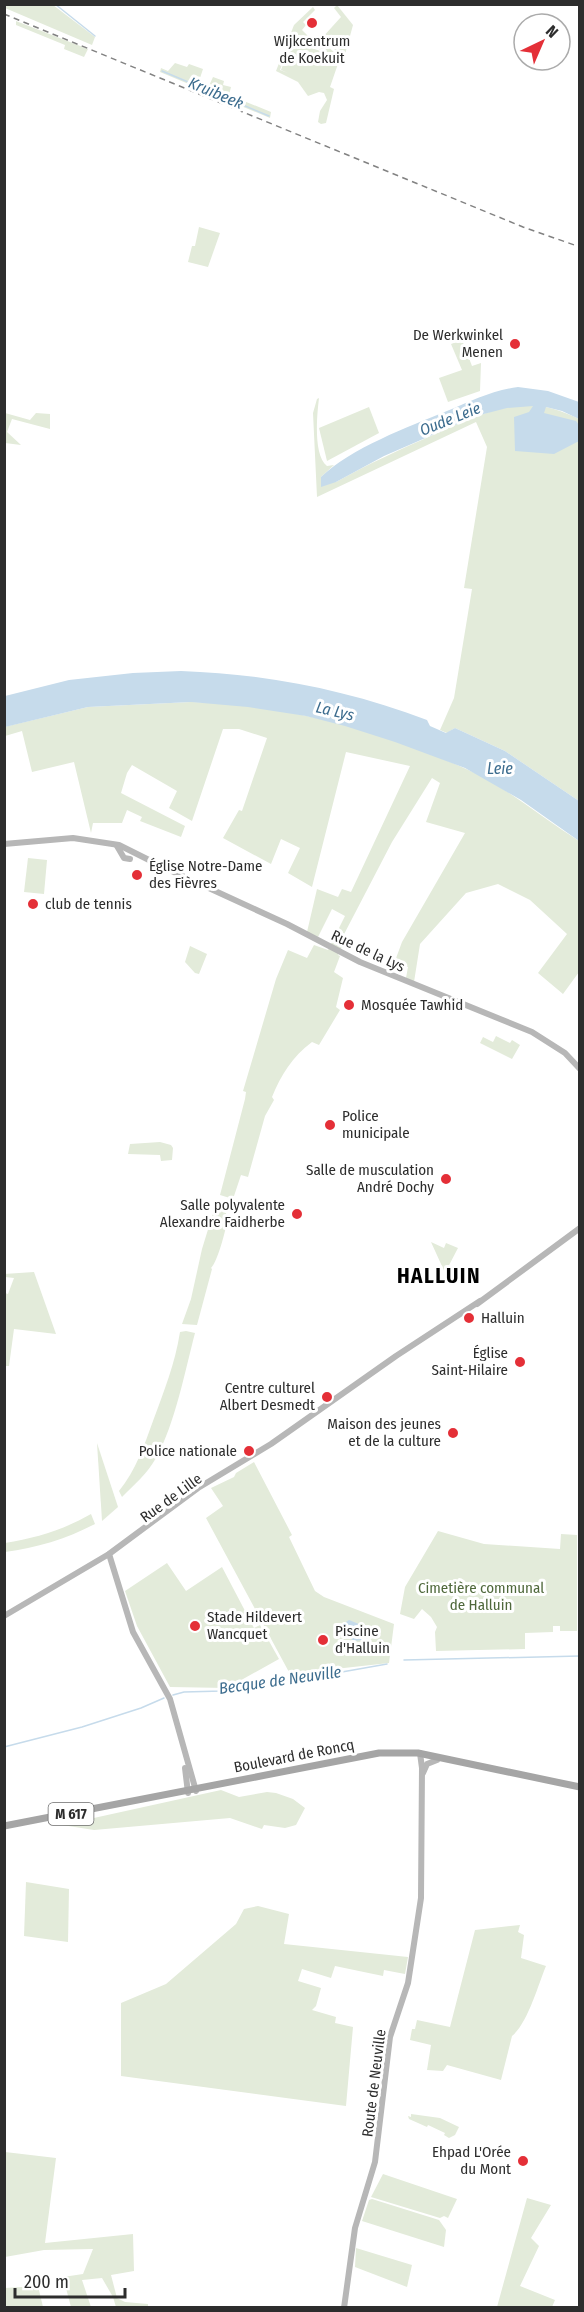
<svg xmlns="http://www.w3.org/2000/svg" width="584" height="2312" font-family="'Fira Sans Condensed',sans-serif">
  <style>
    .green { fill: #e3ebda }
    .water { fill: #c6dbeb }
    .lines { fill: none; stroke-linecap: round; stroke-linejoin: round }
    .stream { stroke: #c6dbeb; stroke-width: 1.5 }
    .secondary { stroke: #b7b7b7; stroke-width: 6 }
    .primary { stroke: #a5a5a5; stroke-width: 7 }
    .rail { stroke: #828282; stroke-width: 1.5; stroke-dasharray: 6 4.5; stroke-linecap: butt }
    .poi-dot { fill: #e42f37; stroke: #fff; stroke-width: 2 }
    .labels { text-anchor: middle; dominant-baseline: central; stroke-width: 6; stroke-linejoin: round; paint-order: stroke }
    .shield { fill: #fff; stroke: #6c6c6c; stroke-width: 1.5 }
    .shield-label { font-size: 14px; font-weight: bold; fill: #2d2d2d }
    .poi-label { font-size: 15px; fill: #2d2d2d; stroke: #fff; text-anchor: end }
    .street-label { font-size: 15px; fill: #2d2d2d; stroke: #fff }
    .park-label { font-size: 15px; fill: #4f683b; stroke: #fff }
    .water-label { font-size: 16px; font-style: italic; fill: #3c6c8e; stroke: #fff }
    .district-label { font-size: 21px; font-weight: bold; letter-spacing: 1.5px; fill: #000; stroke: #fff }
  </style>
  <rect width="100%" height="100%" fill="#fff"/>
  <g class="green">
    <polygon points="5,4 53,5 95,37 92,45 5,8"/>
    <polygon points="337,5 353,25 344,58 322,38 341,17 334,8"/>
    <polygon points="313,7 315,10 303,22 306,25 302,30 310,38 318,41 320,39 338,56 291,39 280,70 288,73 281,70 292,41 340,58 330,87 334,89 326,123 321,124 318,122 320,111 327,100 324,93 319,92 308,96 298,82 276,71 294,25"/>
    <polygon points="16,21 88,49 84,57 64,49 65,45 16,25"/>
    <polygon points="175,63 187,67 189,64 203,69 198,84 208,88 213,77 224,81 223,85 231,87 229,95 271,112 270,118 160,72 161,68 168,71"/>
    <polygon points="199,227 220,233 208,267 188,262 192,246 195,246"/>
    <polygon points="462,340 472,366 481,363 480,391 448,402 439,378 462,370 451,344"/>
    <path d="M319,398c-2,17 -6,57 8,68l7,-1 -13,12 15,5c32,-18 65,-33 99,-48 28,-12 56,-26 87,-29 21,-1 39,5 57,14v382l-74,-50 -50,-23 -8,5 -7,-3 14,-32 18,-109 -8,-1 23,-141 -11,-25 -159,75 -4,-84 4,-14z"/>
    <polygon points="369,407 379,433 327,461 319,428"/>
    <polygon points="5,413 30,420 36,413 50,414 50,429 12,419 7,432 21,445 5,443"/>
    <path d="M191,702c90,1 192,29 273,66 42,18 77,49 115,73v131l-16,22 -25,-21 29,-39 -37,-34 -32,-16 -32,9 -46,51 -6,38 -8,-4 2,-11 -13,-6 7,-19 63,-109 -39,-11 14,-39 -8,-5 -40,64 -51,98 1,7 -4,8 2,1 -6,16 9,6 -7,29 4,3 -21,35 -7,-3c-20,15 -31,33 -40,55l2,3 -9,16 -17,61 -7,-2 -8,24 -13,-4 25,-96 1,-7 -3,-1 33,-112 12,-29 19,8 7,-13 14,5 17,-34 -13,-7 -14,28 -11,-5 10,-43 21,8 4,-8 9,3 59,-126 -64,-14 -34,135 -24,-14 12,-25 -19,-9 -10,25 -48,-26 16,-28 3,1 25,-73 -28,-9h-16l-31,92 -23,-13 8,-17 -45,-26 -5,8 -6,20 64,33 -4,11 -41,-16 2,-4 -15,-7 -5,13h-29l-2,10 -17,-71 -42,10 -10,-41 -17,5 -1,-9 84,-20z"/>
    <polygon points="28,858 47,860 44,894 24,892"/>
    <polygon points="190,946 207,954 199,974 195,973 185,962"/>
    <polygon points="496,1036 510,1043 512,1040 520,1045 512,1059 480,1043 483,1037 493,1042"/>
    <polygon points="160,1142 171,1145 173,1148 172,1160 161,1161 160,1155 128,1154 130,1144"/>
    <path d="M217,1208l8,3 3,7c-3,14 -10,43 -17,50l1,1 -15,56 -15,-1 9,-25 11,-50 12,-39z"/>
    <polygon points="431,1242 444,1248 446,1243 458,1248 446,1271 446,1275"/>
    <polygon points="34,1272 56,1334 14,1329 9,1366 5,1366 5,1293 8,1294 14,1278 5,1277 4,1274"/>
    <path d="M186,1331l9,2c-10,38 -20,91 -39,125 -9,16 -22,27 -34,39l-3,-6c17,-21 25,-45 34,-70 11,-30 22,-57 27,-89z"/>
    <polygon points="97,1443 118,1507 102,1521"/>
    <polygon points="254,1462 292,1535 289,1537 315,1591 324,1597 394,1624 389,1663 290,1674 206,1518 223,1506 211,1488 234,1477 236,1473"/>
    <path d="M91,1514l4,10c-29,15 -59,24 -90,28v-9c31,-5 58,-13 86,-29z"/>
    <polygon points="438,1531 484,1544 560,1549 561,1534 577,1535 577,1631 560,1631 560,1626 553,1626 553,1632 525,1633 525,1649 436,1651 435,1632 437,1627 431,1617 422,1609 414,1619 400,1614 405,1587"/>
    <polygon points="167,1563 186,1591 222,1567 254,1628 260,1625 279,1659 227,1688 170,1687 137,1626 125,1591"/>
    <polygon points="221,1790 239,1797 267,1792 276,1793 293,1799 305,1808 296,1825 285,1828 264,1825 262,1829 230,1818 94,1830 62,1825"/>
    <polygon points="26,1882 69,1889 68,1942 24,1936"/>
    <polygon points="258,1906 289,1914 284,1944 408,1957 405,1974 384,1970 383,1976 335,1966 331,1978 302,1969 298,1981 321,1988 316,2006 312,2010 336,2017 335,2023 353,2027 346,2106 121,2076 121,2003 166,1984 236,1924 244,1909"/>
    <path d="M520,1925l-2,7 6,3 -3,23 25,8c-8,19 -18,57 -34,70l-11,44 -54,-15 -4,6 -16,-1 4,-25 -21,-5 2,-11h3l2,-9 33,7 25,-97z"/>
    <polygon points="411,2114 440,2118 459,2127 455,2135 449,2138 444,2135 445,2133 428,2125 427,2127 409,2119 408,2116 411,2117"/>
    <polygon points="5,2152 56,2158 45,2243 133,2234 134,2271 111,2275 117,2298 125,2302 148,2304 148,2307 116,2307 113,2297 102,2278 82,2280 91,2307 71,2307 63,2277 83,2274 93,2249 44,2250 5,2257"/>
    <polygon points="383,2174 457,2199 448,2218 444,2216 440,2218 371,2197"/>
    <polygon points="527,2198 551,2205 531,2238 539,2246 520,2286 555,2300 552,2307 497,2307"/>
    <polygon points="372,2199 439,2220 446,2230 444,2247 362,2221 369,2200"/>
    <polygon points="356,2248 412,2265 407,2287 355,2267"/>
    <polygon points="38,2286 43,2307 5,2307 5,2288"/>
  </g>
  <g class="water">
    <path d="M518,387l30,4 31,11v17l-17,-8 -16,-4 -2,6 32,8 3,4v16l-25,13 -39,-3 -1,-34 15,-5 4,-6 -26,2 -31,8 -92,40 -48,26 -15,5v-10c30,-29 87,-50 126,-66 24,-10 46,-21 71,-24z"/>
    <path d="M181,671c86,3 166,19 246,49l3,6 16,7 9,-5 50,23 74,50v40l-58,-41 -56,-32 -70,-26 -50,-16 -39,-10 -58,-9 -57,-5 -103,5 -83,20v-31l64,-16 64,-7z"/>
    <polygon points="349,1620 366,1627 363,1640 354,1641 344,1634 341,1625"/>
  </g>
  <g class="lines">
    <g class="stream">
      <polyline points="55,4 95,36"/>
      <polyline points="162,71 269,116"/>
      <polyline points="404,1660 580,1656"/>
      <polyline points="173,1695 184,1692 222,1691 259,1682 308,1678 387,1664"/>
      <polyline points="4,1747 82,1727 141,1708 164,1698"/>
    </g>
    <g class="secondary">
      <polyline points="4,844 73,838 119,845 163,867 287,924 360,962 532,1032 565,1053 580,1069"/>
      <polyline points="117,846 124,858 130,859"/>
      <polyline points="477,1304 580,1228"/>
      <polyline points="109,1554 133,1632 170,1699 196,1791"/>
      <polyline points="4,1616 109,1554 198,1488 271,1444 396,1356 480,1301"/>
      <polyline points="185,1768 188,1793"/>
      <polyline points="423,1773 427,1764 437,1760"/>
      <polyline points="344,2308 355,2228 375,2162 390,2037 408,1983 421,1898 422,1768 420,1753"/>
    </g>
    <polyline class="primary" points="4,1826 379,1753 418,1753 580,1787"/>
    <polyline class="rail" points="4,14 523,227 580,247"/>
  </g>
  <g class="poi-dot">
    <circle cx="312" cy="23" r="6"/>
    <circle cx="515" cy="344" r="6"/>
    <circle cx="137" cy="875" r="6"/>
    <circle cx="33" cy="904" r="6"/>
    <circle cx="349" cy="1005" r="6"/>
    <circle cx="330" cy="1125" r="6"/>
    <circle cx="446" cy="1179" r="6"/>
    <circle cx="297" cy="1214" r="6"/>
    <circle cx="469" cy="1318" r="6"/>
    <circle cx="520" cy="1362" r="6"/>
    <circle cx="327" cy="1397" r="6"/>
    <circle cx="453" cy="1433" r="6"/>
    <circle cx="249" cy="1451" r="6"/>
    <circle cx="195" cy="1626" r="6"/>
    <circle cx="323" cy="1640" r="6"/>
    <circle cx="523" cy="2161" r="6"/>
  </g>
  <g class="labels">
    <rect class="shield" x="48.5" y="1803" width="45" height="22" rx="4.5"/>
    <g class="shield-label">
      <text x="71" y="1814">M 617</text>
    </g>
    <g class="poi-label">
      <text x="312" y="41" text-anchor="middle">Wijkcentrum<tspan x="312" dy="17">de Koekuit</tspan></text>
      <text x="503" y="335">De Werkwinkel<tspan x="503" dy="17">Menen</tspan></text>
      <text x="149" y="866" text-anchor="start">Église Notre-Dame<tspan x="149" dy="17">des Fièvres</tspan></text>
      <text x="45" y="904" text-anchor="start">club de tennis</text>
      <text x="361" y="1005" text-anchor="start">Mosquée Tawhid</text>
      <text x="342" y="1116" text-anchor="start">Police<tspan x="342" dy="17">municipale</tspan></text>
      <text x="434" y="1170">Salle de musculation<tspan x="434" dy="17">André Dochy</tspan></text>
      <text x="285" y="1205">Salle polyvalente<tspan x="285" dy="17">Alexandre Faidherbe</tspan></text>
      <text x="481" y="1318" text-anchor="start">Halluin</text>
      <text x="508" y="1353">Église<tspan x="508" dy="17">Saint-Hilaire</tspan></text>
      <text x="315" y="1388">Centre culturel<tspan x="315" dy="17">Albert Desmedt</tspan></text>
      <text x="441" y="1424">Maison des jeunes<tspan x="441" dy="17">et de la culture</tspan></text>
      <text x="237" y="1451">Police nationale</text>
      <text x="207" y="1617" text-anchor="start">Stade Hildevert<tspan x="207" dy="17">Wancquet</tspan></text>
      <text x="335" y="1631" text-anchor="start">Piscine<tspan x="335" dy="17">d'Halluin</tspan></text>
      <text x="511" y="2152">Ehpad L'Orée<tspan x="511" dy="17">du Mont</tspan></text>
    </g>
    <g class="street-label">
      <text transform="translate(368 951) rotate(25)">Rue de la Lys</text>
      <text transform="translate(171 1498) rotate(-36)">Rue de Lille</text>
      <text transform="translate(294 1756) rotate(-11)">Boulevard de Roncq</text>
      <text transform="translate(374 2083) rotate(-83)">Route de Neuville</text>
    </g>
    <g class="park-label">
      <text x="481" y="1588">Cimetière communal<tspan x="481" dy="17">de Halluin</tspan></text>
    </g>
    <g class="water-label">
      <text transform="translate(216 93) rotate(23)">Kruibeek</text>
      <text transform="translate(450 419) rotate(-22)">Oude Leie</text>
      <text transform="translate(335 711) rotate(13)">La Lys</text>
      <text x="500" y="768">Leie</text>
      <text transform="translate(280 1680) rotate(-8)">Becque de Neuville</text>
    </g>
    <g class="district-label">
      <text x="439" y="1276">HALLUIN</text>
    </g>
  </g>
  <rect width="584" height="2312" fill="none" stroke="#2d2d2d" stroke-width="12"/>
  <g transform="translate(542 42) rotate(44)"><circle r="28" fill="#ffffff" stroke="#ababab" stroke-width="1.5"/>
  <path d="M0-4.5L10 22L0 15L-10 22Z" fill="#e42f37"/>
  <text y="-9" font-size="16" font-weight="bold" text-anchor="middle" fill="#2d2d2d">N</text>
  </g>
  <path d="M15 2288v9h110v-9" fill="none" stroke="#2d2d2d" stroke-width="3"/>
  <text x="24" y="2288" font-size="18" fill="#2d2d2d" stroke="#ffffff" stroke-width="4.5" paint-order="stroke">200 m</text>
</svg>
